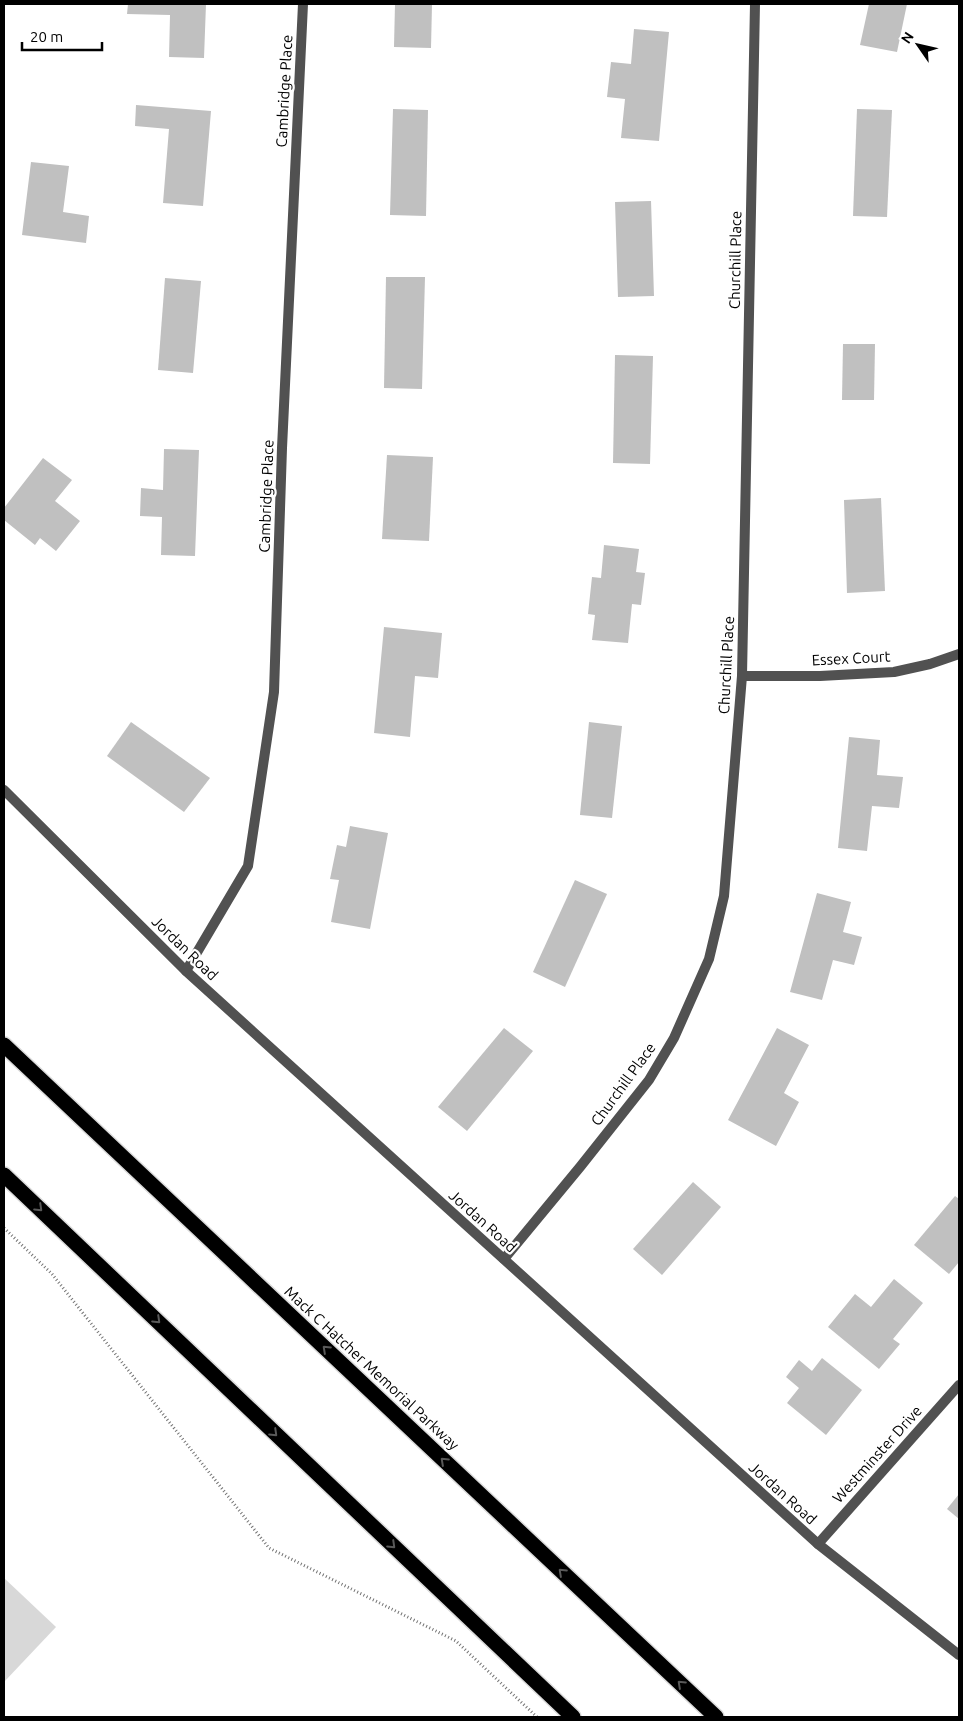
<svg xmlns="http://www.w3.org/2000/svg" width="963" height="1721" font-family="Ubuntu,sans-serif">
  <style>
    .green { fill: #d8d8d8 }
    .building { fill: #c0c0c0 }
    .lines { fill: none; stroke-linecap: round; stroke-linejoin: round }
    .highway-casing { stroke: #dbdbdb; stroke-width: 18 }
    .path { stroke: #737373; stroke-width: 3; stroke-dasharray: 1 2.5; stroke-linecap: butt }
    .street { stroke: #515151; stroke-width: 10 }
    .highway { stroke: #000; stroke-width: 15 }
    .oneway { stroke: #595959 }
    .labels { text-anchor: middle; dominant-baseline: central; stroke-width: 4.5; stroke-linejoin: round; paint-order: stroke }
    .street-label { font-size: 15px; fill: #000; stroke: #fff }
  </style>
  <rect width="100%" height="100%" fill="#fff"/>
  <polygon class="green" points="4,1578 56,1627 4,1682"/>
  <g class="building">
    <polygon points="128,4 206,4 204,58 169,57 170,15 127,14"/>
    <polygon points="395,4 432,4 431,48 394,47"/>
    <polygon points="869,4 907,4 897,52 860,45"/>
    <polygon points="634,29 669,32 659,141 621,138 625,99 607,97 611,62 631,64"/>
    <polygon points="136,105 211,111 203,206 163,203 169,129 135,126"/>
    <polygon points="393,109 428,110 426,216 390,215"/>
    <polygon points="857,109 892,110 887,217 853,216"/>
    <polygon points="31,162 69,166 63,212 89,216 86,243 22,235"/>
    <polygon points="651,201 654,296 618,297 615,202"/>
    <polygon points="386,277 425,277 422,389 384,388"/>
    <polygon points="165,278 201,281 193,373 158,370"/>
    <polygon points="843,344 875,344 874,400 842,400"/>
    <polygon points="615,355 653,356 650,464 613,463"/>
    <polygon points="164,449 199,450 195,556 161,555 162,517 140,516 141,488 163,490"/>
    <polygon points="387,455 433,457 429,541 382,539"/>
    <polygon points="43,458 72,480 55,501 80,521 56,551 40,538 35,545 4,520 4,508"/>
    <polygon points="881,498 885,591 847,593 844,500"/>
    <polygon points="604,545 639,549 636,572 645,573 641,605 632,604 628,643 592,640 595,615 588,614 592,577 601,578"/>
    <polygon points="384,627 442,633 438,678 415,676 410,737 374,733"/>
    <polygon points="131,722 210,778 184,812 107,756"/>
    <polygon points="589,722 622,726 612,818 580,815"/>
    <polygon points="849,737 880,740 877,775 903,777 899,808 872,806 867,851 838,848"/>
    <polygon points="350,826 388,833 370,929 331,922 339,880 330,879 337,845 346,847"/>
    <polygon points="575,880 607,894 565,987 533,972"/>
    <polygon points="817,893 851,902 843,932 862,937 854,965 833,960 822,1000 790,992"/>
    <polygon points="504,1028 533,1051 467,1131 438,1107"/>
    <polygon points="777,1028 809,1045 784,1093 799,1102 776,1146 728,1120"/>
    <polygon points="693,1182 721,1207 662,1275 633,1249"/>
    <polygon points="955,1196 959,1199 959,1262 949,1274 914,1245"/>
    <polygon points="894,1279 923,1303 893,1339 900,1344 879,1369 828,1327 855,1294 871,1307"/>
    <polygon points="822,1358 862,1390 826,1435 787,1403 799,1388 786,1377 799,1360 812,1371"/>
    <polygon points="959,1494 959,1519 947,1509"/>
  </g>
  <g class="lines">
    <g class="highway-casing">
      <g id="highway">
        <polyline points="4,1045 716,1717"/>
        <polyline points="4,1175 573,1717"/>
      </g>
    </g>
    <polyline class="path" points="4,1228 52,1274 269,1548 456,1641 537,1717"/>
    <g class="street">
      <polyline points="742,676 820,676 894,672 930,664 959,654"/>
      <polyline points="4,790 186,971 818,1544 959,1655"/>
      <polyline points="186,971 248,866 274,692 282,448 303,4"/>
      <polyline points="504,1259 580,1167 649,1080 674,1038 709,959 724,896 742,676 755,4"/>
      <polyline points="818,1544 959,1385"/>
    </g>
    <use href="#highway" class="highway"/>
  </g>
  <defs><path id="oneway-chevron" d="M-2-3.5L2.5 0L-2 3.5" fill="none" stroke-width="1.6" stroke-linecap="round" stroke-linejoin="round" transform="scale(1.25)"/></defs>
  <g class="oneway">
    <use href="#oneway-chevron" transform="translate(39 1208) rotate(44)"/>
    <use href="#oneway-chevron" transform="translate(157 1320) rotate(44)"/>
    <use href="#oneway-chevron" transform="translate(326 1349) rotate(-137)"/>
    <use href="#oneway-chevron" transform="translate(274 1433) rotate(44)"/>
    <use href="#oneway-chevron" transform="translate(444 1461) rotate(-137)"/>
    <use href="#oneway-chevron" transform="translate(392 1545) rotate(44)"/>
    <use href="#oneway-chevron" transform="translate(562 1572) rotate(-137)"/>
    <use href="#oneway-chevron" transform="translate(681 1684) rotate(-137)"/>
  </g>
  <g class="labels">
    <g class="street-label">
      <text transform="translate(284 91) rotate(-87)">Cambridge Place</text>
      <text transform="translate(735 260) rotate(-89)">Churchill Place</text>
      <text transform="translate(266 496) rotate(-88)">Cambridge Place</text>
      <text transform="translate(851 658) rotate(-3)">Essex Court</text>
      <text transform="translate(726 665) rotate(-87)">Churchill Place</text>
      <text transform="translate(185 948) rotate(44)">Jordan Road</text>
      <text transform="translate(623 1084) rotate(-54)">Churchill Place</text>
      <text transform="translate(483 1221) rotate(42)">Jordan Road</text>
      <text transform="translate(372 1368) rotate(43)">Mack C Hatcher Memorial Parkway</text>
      <text transform="translate(877 1454) rotate(-48)">Westminster Drive</text>
      <text transform="translate(783 1493) rotate(42)">Jordan Road</text>
    </g>
  </g>
  <rect width="963" height="1721" fill="none" stroke="#000000" stroke-width="10"/>
  <g transform="translate(918 45) rotate(304)" stroke="#ffffff" stroke-width="4" paint-order="stroke">
  <path d="M0-4L9 19L0 12L-9 19Z" fill="#000000"/>
  <text y="-8" font-size="14" font-weight="bold" text-anchor="middle" fill="#000000">N</text>
  </g>
  <path d="M22 42v8h80v-8" fill="none" stroke="#000000" stroke-width="2.5"/>
  <text x="30" y="42" font-size="15" fill="#000000" stroke="#ffffff" stroke-width="4" paint-order="stroke">20 m</text>
</svg>
